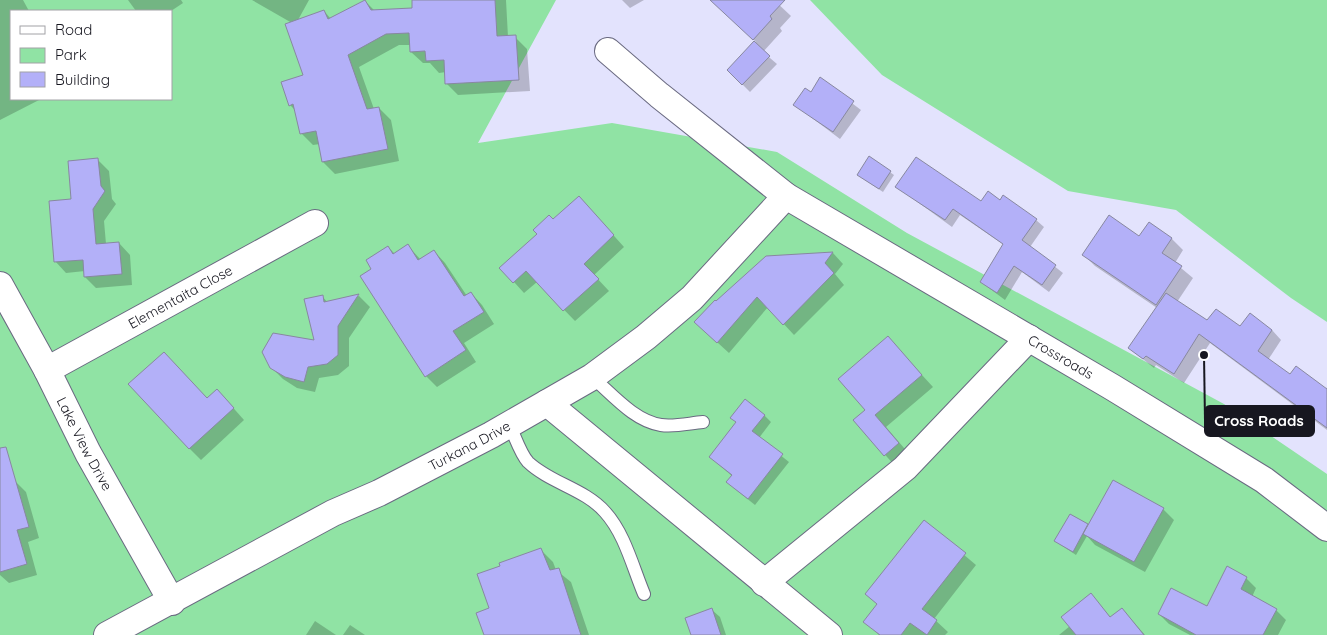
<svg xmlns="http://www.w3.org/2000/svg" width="1327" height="635" font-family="Quicksand,sans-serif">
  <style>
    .green { fill: #90e3a4; fill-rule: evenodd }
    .shadow { fill: #0003 }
    .building { fill: #b3b0f8; stroke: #8888a0 }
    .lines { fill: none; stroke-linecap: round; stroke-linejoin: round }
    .service-casing { stroke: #6a6a81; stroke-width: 14 }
    .minor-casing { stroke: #6a6a81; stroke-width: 28 }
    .service { stroke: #fff; stroke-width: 12 }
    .minor { stroke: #fff; stroke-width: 26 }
    .labels { text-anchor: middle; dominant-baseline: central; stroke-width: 5; stroke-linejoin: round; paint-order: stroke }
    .street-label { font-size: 14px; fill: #171720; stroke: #fff }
    .leader { fill: none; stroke: #171720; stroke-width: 2 }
    .callout-dot { fill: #171720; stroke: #fff; stroke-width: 2 }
    .callout { fill: #171720; stroke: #171720; stroke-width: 2 }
    .callout-label { font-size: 15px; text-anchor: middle; font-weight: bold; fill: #fff }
  </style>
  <rect width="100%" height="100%" fill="#e3e3fd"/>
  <g class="green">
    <path d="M0,0h556l-78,143 134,-20 165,29 130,81 317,171 103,70v161h-1327zM11,11h160v88h-160z"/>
    <polygon points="810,0 1327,0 1327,322 1291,298 1176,210 1068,191 882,75"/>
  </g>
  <g class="shadow">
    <polygon points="0,0 23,0 29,11 11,11 11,99 41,99 0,120"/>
    <polygon points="128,0 181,0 183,3 171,11 136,11"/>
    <polygon points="252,0 309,0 298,20 324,11 331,19 365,1 375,11 417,9 412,0 506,0 508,37 515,37 527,49 530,91 458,95 446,83 446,72 439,73 430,63 423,63 411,52 411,45 399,45 359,67 374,109 379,108 391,120 399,161 335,174 323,162 320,144 313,145 301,133 295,110 290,105 305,75 292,23"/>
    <polygon points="622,0 644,0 630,8"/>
    <polygon points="711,0 774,0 791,16 780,28 782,31 763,52 777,64 750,92 728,70 756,42"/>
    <polygon points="820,79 861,110 840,139 795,105 811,94"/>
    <polygon points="870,158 894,175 883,192 862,178"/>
    <polygon points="98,160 109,171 112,199 116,204 104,221 106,244 119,243 130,255 132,285 96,288 85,277 85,271 66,273 55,261 72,200"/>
    <polygon points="897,187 982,202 1000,202 1036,220 1044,227 1030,247 1063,273 1049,292 1022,272 1005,300 981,282 1004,245 960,215 952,227"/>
    <polygon points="589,208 624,247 594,275 609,291 575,321 537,282 524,293 514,282 553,221"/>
    <polygon points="1149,224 1172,239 1183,250 1175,263 1193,278 1177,302 1207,322 1272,330 1281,340 1268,360 1290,375 1326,389 1327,387 1327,430 1210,343 1184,383 1156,365 1154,368 1129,348 1157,308 1095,266 1084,255 1140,237"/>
    <polygon points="408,246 421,260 434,251 445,263 467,296 471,293 482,305 494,324 464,343 476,362 437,387 426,376 373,269 388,247 395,254"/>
    <polygon points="833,253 843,264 835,274 844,285 794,335 768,307 729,353 707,333 716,303 767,257"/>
    <polygon points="322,296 328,303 359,296 370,307 349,338 349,366 338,375 319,378 315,392 297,388 283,379 271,367 315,342"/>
    <polygon points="888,338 933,387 886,427 910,455 896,467 854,420 866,410"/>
    <polygon points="207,400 228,402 244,420 201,460 189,448"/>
    <polygon points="764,415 771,422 759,438 789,462 755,505 735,489 732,476 710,457 737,423"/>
    <polygon points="0,448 15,481 26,492 39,538 28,542 37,575 9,583 0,575"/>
    <polygon points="1163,509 1174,520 1145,572 1095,545 1087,536 1076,555 1055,541 1070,516 1089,527"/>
    <polygon points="924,521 976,565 934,619 948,632 945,635 879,635 865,622 878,605 866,594"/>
    <polygon points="540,549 553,562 556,570 571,582 589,635 485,635 490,609"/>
    <polygon points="1228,568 1246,578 1256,588 1252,597 1276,610 1286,620 1278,635 1190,635 1169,624 1159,614 1207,608"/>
    <polygon points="1091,595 1111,618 1122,609 1145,635 1059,635 1070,626"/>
    <polygon points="712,610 720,617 726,635 692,635"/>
    <polygon points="315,621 336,635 306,635"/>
    <polygon points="350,625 365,635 343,635"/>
  </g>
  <g class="building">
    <polygon points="365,0 371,10 412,8 412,0 495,0 497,36 516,35 519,80 445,84 444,60 426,61 425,51 410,52 409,33 386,34 348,55 367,109 379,107 388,149 322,162 316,131 300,134 293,104 289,106 281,82 303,75 285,24 324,10 328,19"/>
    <polygon points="710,0 785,0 770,16 772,19 753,40"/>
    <polygon points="754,41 770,56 742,85 727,70"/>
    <polygon points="820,77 854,101 833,132 793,105 805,88 811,92"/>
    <polygon points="869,156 891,171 879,189 857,175"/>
    <polygon points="916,157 981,201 988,191 1000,200 1003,195 1037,219 1022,240 1056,265 1042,285 1014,266 997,293 980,282 1003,244 953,209 945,220 895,187"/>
    <polygon points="98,158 101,186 105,191 93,209 96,244 119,242 122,274 84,277 83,260 54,262 49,201 71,199 68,161"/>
    <polygon points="579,196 614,235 584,264 599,279 563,311 526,271 513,283 499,268 537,234 533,230 549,215 553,219"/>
    <polygon points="1109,215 1139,236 1149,222 1172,238 1162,253 1182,266 1156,305 1082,255"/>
    <polygon points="408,244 418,260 434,250 464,296 471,292 484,312 453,331 466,350 425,377 360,276 371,269 366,260 388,246 393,254"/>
    <polygon points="833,252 825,263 834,273 783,325 757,297 717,343 694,322 715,300 716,301 766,256"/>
    <polygon points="1166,293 1207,320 1216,309 1240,326 1250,313 1272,330 1258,351 1290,374 1296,366 1327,389 1327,428 1199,334 1174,374 1146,356 1143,359 1128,348"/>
    <polygon points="359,294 338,326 338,355 327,364 308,367 304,382 285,377 270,368 262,352 273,333 314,340 304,299 323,295 324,302"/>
    <polygon points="888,336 922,375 875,415 899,443 884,456 853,420 865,410 838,379"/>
    <polygon points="164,352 207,398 217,389 234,408 189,449 128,384"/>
    <polygon points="745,399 765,415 752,431 783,454 748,499 726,482 732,475 709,457 736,422 730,418"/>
    <polygon points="6,447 29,527 17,530 27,564 0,572 0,448"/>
    <polygon points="1113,480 1164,508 1134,562 1083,534"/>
    <polygon points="1070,514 1088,524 1073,552 1054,541"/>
    <polygon points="924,520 966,553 922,609 937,620 927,635 910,623 901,635 880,635 863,622 877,604 865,594"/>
    <polygon points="541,548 550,570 559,568 581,635 484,635 476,613 489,608 477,574 500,566 499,563"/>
    <polygon points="1227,566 1247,577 1241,589 1277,609 1263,635 1196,635 1158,614 1171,588 1207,606"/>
    <polygon points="1091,593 1110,617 1122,608 1144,635 1076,635 1061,617"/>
    <polygon points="712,608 721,635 691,635 685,618"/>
  </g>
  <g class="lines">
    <g class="service-casing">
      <g id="service">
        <path d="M592,377c20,17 42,44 69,48 14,2 29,-2 42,-3"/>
        <path d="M509,424c6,12 11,29 19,38 22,21 57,27 77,50 20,22 28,56 39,82"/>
      </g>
    </g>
    <g class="minor-casing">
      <g id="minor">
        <path id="s1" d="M608,51l51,44 127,101 326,191 152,93 63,48"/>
        <path id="s2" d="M0,285l47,85 41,83 84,149"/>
        <path id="s3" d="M47,370l268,-147"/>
        <polyline points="547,403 829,635"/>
        <polyline points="764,583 905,468 1029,338"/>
        <path id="s4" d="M107,635l226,-122 46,-20 112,-58 101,-58 54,-40 46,-39 94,-102"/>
      </g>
    </g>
    <use href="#service" class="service"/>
    <use href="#minor" class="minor"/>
  </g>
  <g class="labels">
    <g class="street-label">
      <text stroke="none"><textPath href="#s3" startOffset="152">Elementaita Close</textPath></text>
      <text stroke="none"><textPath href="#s1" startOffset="548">Crossroads</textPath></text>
      <text stroke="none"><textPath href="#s2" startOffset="180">Lake View Drive</textPath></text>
      <text stroke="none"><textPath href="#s4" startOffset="409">Turkana Drive</textPath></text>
    </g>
  </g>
  <path class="leader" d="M1204 355L1205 421"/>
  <circle class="callout-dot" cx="1204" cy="355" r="5"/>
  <rect class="callout" x="1205" y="406" width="109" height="30" rx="5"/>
  <g class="callout-label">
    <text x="1259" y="426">Cross Roads</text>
  </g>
  <rect x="10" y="10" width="162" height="90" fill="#ffffff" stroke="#a2a2a6"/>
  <rect x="20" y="26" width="25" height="8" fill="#ffffff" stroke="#a2a2a6"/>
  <text x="55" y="35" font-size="15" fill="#171720">Road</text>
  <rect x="20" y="48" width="25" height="15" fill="#90e3a4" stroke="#a2a2a6"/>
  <text x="55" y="60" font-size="15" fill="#171720">Park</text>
  <rect x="20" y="72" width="25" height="15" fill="#b3b0f8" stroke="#a2a2a6"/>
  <text x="55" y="85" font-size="15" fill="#171720">Building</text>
</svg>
